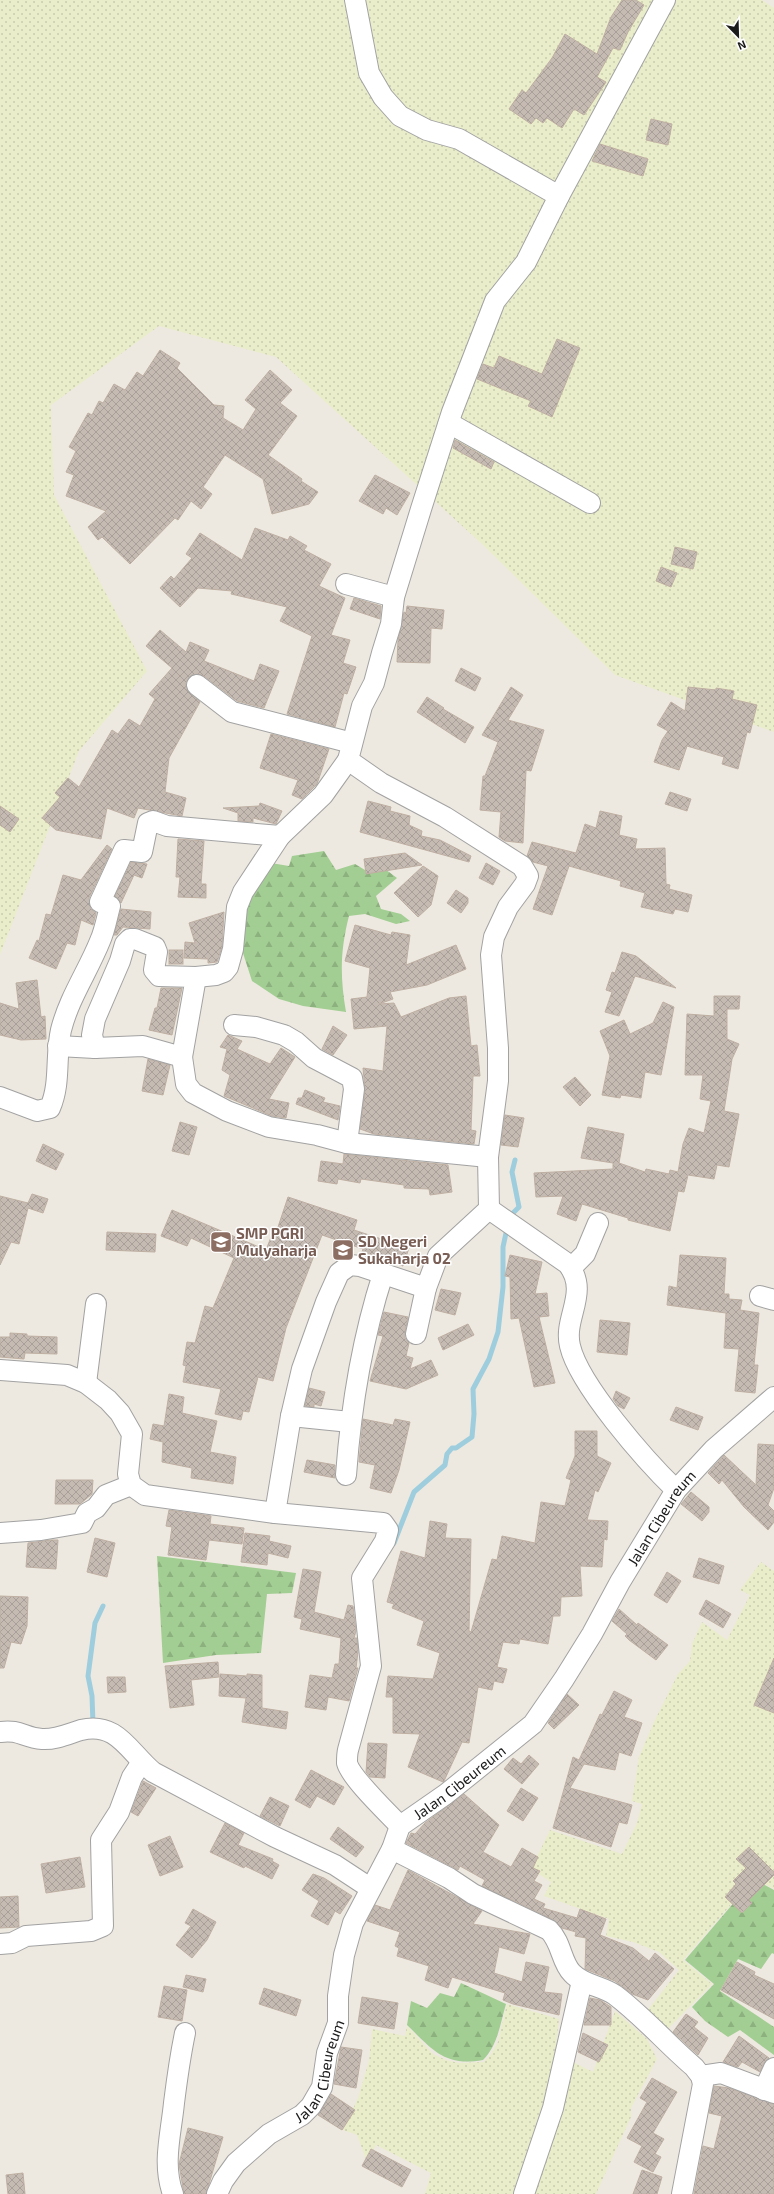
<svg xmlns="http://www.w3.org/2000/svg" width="774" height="2194" font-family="'Exo 2',sans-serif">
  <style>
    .farmland { fill: url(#farmland-dots) }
    .forest { fill: url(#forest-firs) }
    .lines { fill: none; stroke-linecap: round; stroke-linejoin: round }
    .stream { stroke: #9ecddd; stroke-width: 5 }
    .building { fill: url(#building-cross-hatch); stroke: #bfafa2 }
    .street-casing { stroke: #a2a2a2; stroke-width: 22 }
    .street { stroke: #fff; stroke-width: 20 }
    .labels { text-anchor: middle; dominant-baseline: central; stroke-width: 3; stroke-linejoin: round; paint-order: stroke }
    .education-label { font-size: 15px; font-weight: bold; fill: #785e54; stroke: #fff; text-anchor: start }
    .street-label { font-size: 15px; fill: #1b1b1b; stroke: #fff }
  </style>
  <defs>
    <pattern id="farmland-dots" width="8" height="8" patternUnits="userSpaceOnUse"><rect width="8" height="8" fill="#eaedca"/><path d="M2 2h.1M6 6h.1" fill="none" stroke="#c8cbad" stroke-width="1.8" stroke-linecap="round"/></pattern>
    <pattern id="forest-firs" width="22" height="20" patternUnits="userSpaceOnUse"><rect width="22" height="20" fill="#a3ce93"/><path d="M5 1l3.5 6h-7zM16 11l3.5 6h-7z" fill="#8cb07e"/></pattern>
    <pattern id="building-cross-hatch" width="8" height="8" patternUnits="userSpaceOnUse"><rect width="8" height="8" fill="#c5bbb3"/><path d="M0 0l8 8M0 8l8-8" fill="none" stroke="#a9a099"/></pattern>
  </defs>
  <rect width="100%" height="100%" fill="#ede9e0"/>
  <g class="farmland">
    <polygon points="0,0 762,0 774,8 774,732 615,675 482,544 276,357 159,326 51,405 54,495 147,671 79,751 0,955"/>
    <polygon points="761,1562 774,1571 774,1889 754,1878 683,1960 712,1984 659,2038 640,2020 679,1970 659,1952 633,1942 606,1936 609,1919 544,1896 551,1882 531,1869 550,1830 622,1854 637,1823 642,1804 632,1801 639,1757 655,1720 678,1674 690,1661 692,1644 702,1622 727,1640 750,1595 740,1590"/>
    <polygon points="507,2004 559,2019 555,2053 593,2072 615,2011 647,2039 657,2059 631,2108 631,2117 596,2194 425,2194 431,2173 376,2145 367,2162 357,2135 343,2130 358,2098 369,2061 372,2029 405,2036 407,2026 433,2054 446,2060 459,2063 484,2062 491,2054 498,2042"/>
  </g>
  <g class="forest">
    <path d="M324,851l12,19 19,-6 15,9 15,-4 12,9 -21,18 5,13 20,5 9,7 -14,3 -31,-10 -16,2c-9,35 -9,61 -3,96l-43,-6 -24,-7 -27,-18 -10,-31 -2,-20 13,-49 12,-19 24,4 3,-10z"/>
    <polygon points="157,1556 296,1573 292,1593 267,1594 261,1653 216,1655 163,1663"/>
    <polygon points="754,1879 774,1890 774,1954 772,1953 761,1969 738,1959 720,1991 774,2027 774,2055 740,2030 728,2037 705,2021 692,2007 714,1984 685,1960"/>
    <path d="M461,1983l45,21c-6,20 -8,41 -23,56 -39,7 -51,-11 -76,-35l4,-24 16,7 13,-15 14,4z"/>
  </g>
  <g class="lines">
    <g class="stream">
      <polyline points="509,1217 519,1207 512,1172 515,1160"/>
      <polyline points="394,1543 414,1492 445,1465 447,1454 452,1448 456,1448 472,1437 474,1414 473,1389 489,1359 498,1332 503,1287 503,1247 506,1233"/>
      <polyline points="93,1724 92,1696 88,1676 95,1623 103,1606"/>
    </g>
  </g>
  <g class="building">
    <polygon points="622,0 636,0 644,5 628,32 620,50 613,48 597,77 606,82 584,115 574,109 562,128 547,118 543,123 536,118 531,124 509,109 522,90 526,93 552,58 565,34 597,54 611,17"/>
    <polygon points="651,119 672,124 668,145 646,140"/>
    <polygon points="600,144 648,159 643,176 592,161"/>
    <polygon points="557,339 580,348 552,417 528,406 531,401 477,379 483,364 494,368 499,356 542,374"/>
    <polygon points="160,350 180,363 177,368 214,405 224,406 223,418 243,430 256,409 245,400 270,370 292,390 280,403 297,416 268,455 302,479 301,481 318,492 309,504 272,514 263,479 225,455 203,487 212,494 201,509 191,501 178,520 175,518 130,564 102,537 98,540 88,527 106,511 66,496 74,475 66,472 76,451 69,447 88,413 92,415 99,401 103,403 114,384 125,390 137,372 143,376"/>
    <polygon points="455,440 494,462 491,469 453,448"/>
    <polygon points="375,475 410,493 397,515 386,508 383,514 359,501"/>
    <polygon points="255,528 288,540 290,536 307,546 304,550 331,564 319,586 345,598 331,635 350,640 343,663 356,667 347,694 344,693 335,727 287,714 312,636 280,621 287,607 231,594 232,591 198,588 180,607 160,588 171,576 174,579 192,558 186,554 200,533 242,560"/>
    <polygon points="675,547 697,552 693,569 671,564"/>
    <polygon points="661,567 677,573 671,587 656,581"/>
    <polygon points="354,598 381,606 380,619 350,609"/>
    <polygon points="407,606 444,610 442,629 431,628 430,663 397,662 398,640 404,612 406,613"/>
    <polygon points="160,630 186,652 190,642 209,650 204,661 254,681 260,664 279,671 264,708 237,701 204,676 198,674 192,675 186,683 186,689 200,702 169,758 165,792 186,798 182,816 138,808 134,818 107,808 101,839 56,830 42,818 60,797 55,793 68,778 79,787 112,730 118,734 129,719 140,726 155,699 149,694 172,668 146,646"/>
    <polygon points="461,668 481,678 475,691 455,681"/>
    <polygon points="511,687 523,695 508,720 544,730 531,771 526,770 523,843 505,841 499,837 501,812 480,810 483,776 485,776 498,742 482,735"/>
    <polygon points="688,687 716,690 716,688 734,691 732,699 757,705 750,733 747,732 738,769 722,764 724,757 687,746 679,770 654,762 662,740 668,731 657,725 671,702 685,711"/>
    <polygon points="427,697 444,708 443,709 474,727 465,743 417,712"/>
    <polygon points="271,734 329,749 317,784 302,799 292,795 298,780 260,768"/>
    <polygon points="670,792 691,799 687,811 665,804"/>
    <polygon points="368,801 391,807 390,811 410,816 409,825 422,831 421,836 440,840 471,856 469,862 360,832"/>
    <polygon points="260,803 282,811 276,824 253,818 253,822 238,821 238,813 223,808 259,806"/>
    <polygon points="0,806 19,819 10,832 0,825"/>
    <polygon points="600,811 622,816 619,835 637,839 635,849 665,848 666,884 670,885 669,889 692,895 688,912 675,909 673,914 641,907 645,893 620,886 621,881 569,866 552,915 533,909 548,866 533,862 527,856 532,842 576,853 585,824 596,828"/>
    <polygon points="178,839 204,841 201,884 206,884 206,898 178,897 180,877 176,877"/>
    <polygon points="107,845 112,849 89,898 91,909 96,913 93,925 81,920 75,945 67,943 56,969 29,958 37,940 39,941 46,914 51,915 63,875 81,880"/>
    <polygon points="405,853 422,865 366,874 364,859"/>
    <polygon points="131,862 147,864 142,878 134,875 121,903 115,896"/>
    <polygon points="486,863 500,871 493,885 479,878"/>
    <polygon points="423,866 438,876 431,905 418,917 394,893"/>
    <polygon points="456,890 468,898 468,903 461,913 447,903"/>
    <polygon points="121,909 151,912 150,929 123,927 117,935 114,935"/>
    <polygon points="224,912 222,947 217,962 208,963 208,959 184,958 185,942 195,943 189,923"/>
    <polygon points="355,925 391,935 392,932 410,935 406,965 456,945 466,969 427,985 390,992 393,999 379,1004 394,1003 401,1017 449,998 466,996 471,1046 477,1045 480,1076 473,1076 471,1130 476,1131 474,1144 374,1134 360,1129 365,1090 363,1068 383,1071 387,1026 354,1029 351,999 367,997 370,968 345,961"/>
    <rect x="169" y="950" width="14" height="14"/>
    <polygon points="622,952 636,956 676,988 635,976 619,1016 605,1012 612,992 606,990 612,972 615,973"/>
    <polygon points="37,980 41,1017 45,1016 46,1039 21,1040 0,1035 0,1003 19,1009 16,983"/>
    <polygon points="161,988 182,988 172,1035 149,1030 155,1008 157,1008"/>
    <polygon points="714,996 740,996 739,1009 727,1009 727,1039 739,1044 732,1059 724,1111 739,1114 729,1167 717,1165 714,1179 688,1175 684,1192 678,1191 670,1231 628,1220 628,1218 582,1204 576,1221 557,1214 563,1196 536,1197 534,1173 613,1169 613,1163 581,1158 588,1127 624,1134 619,1163 645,1172 646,1169 669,1174 670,1170 678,1172 683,1144 689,1128 704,1133 711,1101 700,1099 703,1075 685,1075 687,1014 714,1016"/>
    <polygon points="663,1002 674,1007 661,1075 645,1072 641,1098 621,1095 620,1098 602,1095 610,1056 600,1031 624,1020 630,1034 653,1023"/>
    <polygon points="333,1026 347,1035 333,1055 322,1049"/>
    <polygon points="228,1035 242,1041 237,1049 270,1064 281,1048 295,1057 269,1099 289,1103 286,1118 272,1116 224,1096 230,1075 222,1070 227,1049 220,1047"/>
    <polygon points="148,1059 170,1065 163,1095 142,1091"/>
    <polygon points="575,1077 591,1095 580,1106 563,1087"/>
    <polygon points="305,1090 325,1098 323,1102 340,1106 338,1120 296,1104 298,1098 302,1098"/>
    <polygon points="505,1115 524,1118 518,1147 501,1145"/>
    <polygon points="180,1122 197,1127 189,1155 172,1151"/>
    <polygon points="43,1144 64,1154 56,1170 36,1161"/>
    <polygon points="344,1154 448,1165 452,1192 430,1195 429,1189 404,1188 404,1185 361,1179 360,1183 338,1179 337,1184 318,1181 321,1161 343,1164"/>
    <polygon points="32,1194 48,1199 43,1213 28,1208 19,1244 11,1242 0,1265 0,1196 28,1203"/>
    <polygon points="288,1197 357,1220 354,1230 409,1248 403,1266 362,1252 363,1249 322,1235 286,1328 273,1381 258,1377 249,1412 243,1411 241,1420 215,1414 221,1389 183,1382 186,1366 183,1365 187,1342 195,1343 205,1306 213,1308 234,1258 191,1238 187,1246 161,1236 172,1210 266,1250 273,1232 276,1233"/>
    <polygon points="107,1232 156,1234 155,1252 106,1250"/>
    <polygon points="510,1255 542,1262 535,1294 547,1293 549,1316 539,1317 555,1383 534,1387 519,1318 511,1319 510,1277 505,1276"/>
    <polygon points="680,1255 726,1258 724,1294 729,1294 729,1299 742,1300 740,1310 759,1313 754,1365 758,1365 755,1393 735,1391 739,1349 724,1348 726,1313 667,1305 669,1286 677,1288"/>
    <polygon points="441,1289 461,1293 455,1315 435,1310"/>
    <polygon points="384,1312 408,1317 405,1332 405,1338 409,1343 406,1356 413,1358 410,1369 431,1360 438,1375 406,1389 370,1381 383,1336 378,1335"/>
    <polygon points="600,1320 630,1323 627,1355 597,1352"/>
    <polygon points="468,1324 474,1335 443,1350 438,1338"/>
    <polygon points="10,1333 27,1334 27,1336 57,1337 57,1354 25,1353 24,1359 0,1357 0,1337 10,1337"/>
    <polygon points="309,1388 325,1392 321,1406 314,1404 314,1407 305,1406"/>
    <polygon points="616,1391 630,1398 624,1409 618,1406 613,1399"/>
    <polygon points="169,1394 184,1397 182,1413 217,1421 210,1452 236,1457 233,1484 191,1478 192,1468 162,1462 163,1442 150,1439 153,1424 164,1426"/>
    <polygon points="676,1407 703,1417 698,1430 670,1420"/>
    <polygon points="363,1419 393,1425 395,1419 410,1422 399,1470 391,1493 370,1488 375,1465 359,1462"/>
    <polygon points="575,1431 597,1431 597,1456 611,1463 598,1492 595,1490 587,1520 608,1521 607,1540 604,1539 602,1567 580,1566 582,1596 561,1597 560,1616 553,1616 548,1644 520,1639 519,1644 503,1642 497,1667 507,1669 503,1683 494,1681 492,1690 478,1687 469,1743 462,1742 444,1781 443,1782 408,1767 420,1734 393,1733 393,1697 386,1697 388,1676 433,1679 440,1653 417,1645 424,1621 392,1608 394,1604 387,1602 401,1551 425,1558 430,1521 447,1524 445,1538 471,1539 469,1631 471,1632 492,1559 497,1560 502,1536 535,1543 541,1502 565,1506 571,1480 566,1478 575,1456"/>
    <polygon points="758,1444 774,1445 774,1488 768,1505 774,1511 774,1522 768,1530 744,1507 722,1480 719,1484 708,1473 724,1455 756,1485"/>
    <polygon points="307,1460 335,1465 335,1478 304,1472"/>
    <polygon points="56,1480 93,1480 92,1494 80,1504 55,1504"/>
    <polygon points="691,1492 709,1507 709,1512 702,1521 681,1504"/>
    <polygon points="169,1510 211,1516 210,1524 244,1528 242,1544 209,1540 206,1560 168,1555 172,1527 166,1526"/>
    <polygon points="245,1533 270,1536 269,1541 291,1546 288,1558 268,1553 267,1565 241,1562"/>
    <polygon points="95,1538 115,1543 107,1577 87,1572"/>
    <polygon points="51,1540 58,1540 56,1569 26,1567 28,1543"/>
    <polygon points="699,1558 724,1566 719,1584 693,1577"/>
    <polygon points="303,1569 321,1572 314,1612 344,1620 348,1605 353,1606 356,1631 354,1638 357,1638 358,1652 356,1668 358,1668 349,1701 328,1697 326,1710 305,1707 310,1675 332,1678 335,1664 339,1664 341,1638 300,1629 302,1619 294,1617"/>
    <polygon points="667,1572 681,1581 667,1603 654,1595"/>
    <polygon points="0,1596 28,1597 27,1626 21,1644 11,1642 4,1668 0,1668"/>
    <polygon points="706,1600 731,1614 723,1628 699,1614"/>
    <polygon points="619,1609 637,1625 638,1623 668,1645 656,1660 629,1640 625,1636 627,1634 612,1621"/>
    <polygon points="774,1658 774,1713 754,1705"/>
    <polygon points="218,1662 219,1677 191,1680 194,1705 170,1708 165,1666"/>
    <polygon points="220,1674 247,1676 247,1674 262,1675 262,1708 288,1712 286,1729 242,1722 246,1698 219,1696"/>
    <polygon points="107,1677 125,1677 126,1692 108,1693"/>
    <polygon points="614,1691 632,1700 624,1717 642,1723 631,1756 619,1752 615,1770 584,1764 570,1788 632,1805 627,1824 619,1822 611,1847 553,1828 573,1757 579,1760 600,1714 602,1715"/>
    <polygon points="567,1694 579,1705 554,1729 548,1723"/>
    <polygon points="368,1743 387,1744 385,1778 370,1777 366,1772"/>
    <polygon points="529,1755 539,1764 522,1784 504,1769 513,1758 521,1764"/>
    <polygon points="311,1770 344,1787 334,1805 317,1796 310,1808 295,1800"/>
    <polygon points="143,1781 156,1788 138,1816 131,1812"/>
    <polygon points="521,1788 538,1798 523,1821 507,1811"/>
    <polygon points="464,1794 499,1825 483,1852 511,1867 522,1848 538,1857 533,1868 540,1871 534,1881 542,1885 534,1899 545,1904 543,1908 577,1918 580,1909 606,1919 600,1935 633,1948 649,1961 655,1953 674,1969 648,2000 632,1994 615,1981 585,1969 586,1938 575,1936 576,1932 562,1928 554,1920 482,1886 485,1880 460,1866 458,1870 406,1843 411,1833 415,1834 425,1823"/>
    <polygon points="270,1797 289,1806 280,1826 260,1816"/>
    <polygon points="225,1823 244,1833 238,1845 273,1859 272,1861 279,1865 272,1879 245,1866 244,1868 210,1852"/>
    <polygon points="338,1827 364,1847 356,1857 330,1839"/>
    <polygon points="170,1836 183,1867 160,1876 148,1845"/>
    <polygon points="749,1847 774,1872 774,1875 749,1900 752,1903 742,1913 725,1897 736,1884 733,1881 746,1868 736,1859"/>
    <polygon points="80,1857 85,1887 46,1893 41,1864"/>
    <polygon points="408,1870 482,1911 473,1924 530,1934 524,1954 499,1947 494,1973 522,1982 526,1962 549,1967 544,1992 562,1994 559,2015 513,2004 503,2000 505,1993 452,1977 448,1988 425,1980 429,1966 397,1956 399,1948 395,1946 400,1932 367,1921 375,1905 390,1910"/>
    <polygon points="313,1874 324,1878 352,1896 340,1914 335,1911 328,1925 311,1916 319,1901 302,1890"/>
    <polygon points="18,1896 19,1927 0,1928 0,1897"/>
    <polygon points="193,1909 216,1922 207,1940 192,1958 176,1945 191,1926 185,1923"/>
    <polygon points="737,1962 755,1972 754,1975 774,1984 774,2019 721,1990"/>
    <polygon points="186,1975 206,1979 203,1992 183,1987"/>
    <polygon points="164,1986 187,1990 182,2021 158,2017"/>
    <polygon points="264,1988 301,2000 296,2016 259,2004"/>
    <polygon points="362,1997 398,2003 394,2029 358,2023"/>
    <polygon points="590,1998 600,2000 611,2007 611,2025 584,2025"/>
    <polygon points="686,2014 698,2022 694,2027 708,2038 698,2055 673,2032"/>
    <polygon points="583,2033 608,2045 599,2062 578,2052"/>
    <polygon points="739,2036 769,2058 764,2063 760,2072 742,2062 738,2067 723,2062"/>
    <polygon points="341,2047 362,2050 356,2088 334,2084"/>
    <polygon points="652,2078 677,2092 653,2133 664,2139 655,2154 661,2157 653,2172 634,2162 642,2146 627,2138 647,2102 640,2098"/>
    <polygon points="714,2086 729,2088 774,2104 774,2194 694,2194 703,2146 714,2149 722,2116 709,2113"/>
    <polygon points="331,2094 355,2110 342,2130 318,2115"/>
    <polygon points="188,2128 223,2137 206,2194 184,2194 179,2164"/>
    <polygon points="371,2149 411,2170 402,2187 362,2166"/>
    <polygon points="642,2170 662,2177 657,2194 633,2194"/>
    <polygon points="23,2173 25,2194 8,2194 6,2175"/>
  </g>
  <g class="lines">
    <g class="street-casing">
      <g id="street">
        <polyline points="355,0 369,73 383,97 400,116 427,130 459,139 559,196"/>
        <polyline points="449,423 590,503"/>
        <polyline points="346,584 394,597"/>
        <polyline points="197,685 232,712 352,743"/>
        <polyline points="196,977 216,975 224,972 228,967 233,949 237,907 243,892 280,836 323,795 348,760"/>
        <polyline points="234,1025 256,1027 284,1035 296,1042 314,1058 352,1078 354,1089 347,1143"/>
        <polyline points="58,1046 95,1048 143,1046 182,1057 186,1084 193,1093 227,1111 269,1127 317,1135 347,1143 488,1157"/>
        <polyline points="95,1048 92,1035 95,1019 120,961 125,944 130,939 135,939 155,947 157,952 154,970 159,976 196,977 182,1057"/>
        <path d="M0,1097l37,14 13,-3c11,-25 5,-52 11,-78 8,-32 27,-59 39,-89 5,-11 7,-24 10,-35l-10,-4 24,-52 18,2 6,-29 5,-2 14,5 113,10"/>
        <path d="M489,1209l79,55c22,29 -5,53 2,82 9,39 76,115 106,144"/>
        <polyline points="571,1268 585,1254 598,1223"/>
        <polyline points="760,1296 774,1300"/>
        <polyline points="416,1334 426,1288 438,1256 489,1209 488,1157 498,1081 498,1048 491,955 494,937 508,907 525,884 528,876 522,866 445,817 381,783 348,760 362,706 374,683 382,653 391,624 394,597 421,509 452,412 495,301 526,262 559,196 665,0"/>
        <path d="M0,1370l67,5 19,8 22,17 12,13 12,21 -4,40 3,11 14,10 130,18 108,10 5,7 -3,11 -23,37 9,88 -23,84c-1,4 -1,9 -1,13 4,15 41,50 53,63"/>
        <polyline points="86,1383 96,1304"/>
        <polyline points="291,1416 350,1422"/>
        <path d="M346,1475c5,-68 16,-136 37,-201"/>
        <polyline points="275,1513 291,1416 302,1369 326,1302 339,1273 350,1265 360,1266 426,1288"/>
        <polyline points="0,1533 41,1530 82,1523 87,1513 96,1508 106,1495 131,1485"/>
        <path d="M0,1732c20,-3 24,6 42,7 13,1 26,-5 39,-9 36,-9 48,22 72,42l122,65 60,28 35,23"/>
        <path d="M392,1849l57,29 24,16 76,36c13,13 12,32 23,43 11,12 30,13 43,22 29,22 52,49 79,72l7,9 2,8 -21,110"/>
        <polyline points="0,1944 12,1943 26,1936 91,1931 103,1926 101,1840 119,1812 132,1777 142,1762"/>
        <polyline points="701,2076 721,2073 774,2093"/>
        <polyline points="764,2090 774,2068"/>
        <path d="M173,2194c-11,-30 -2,-60 1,-91 3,-24 6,-46 11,-70"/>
        <path id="s1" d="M217,2194l6,-13 13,-18 33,-29 33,-19 9,-9 11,-19 5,-34 11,-30v-27l6,-41 9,-32 39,-74 8,-23 46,-32 87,-70 31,-45 28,-45 28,-52 56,-92 38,-41 60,-52"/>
        <polyline points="524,2194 553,2108 582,1981"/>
      </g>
    </g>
    <use href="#street" class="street"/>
  </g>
  <defs>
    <g id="school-square" transform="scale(1.15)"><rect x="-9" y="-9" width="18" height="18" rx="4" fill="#8d6e63" stroke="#fff"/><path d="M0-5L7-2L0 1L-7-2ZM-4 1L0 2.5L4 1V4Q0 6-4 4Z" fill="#fff"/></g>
  </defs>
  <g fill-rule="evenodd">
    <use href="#school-square" x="221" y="1242"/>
    <use href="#school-square" x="343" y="1250"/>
  </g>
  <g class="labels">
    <g class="education-label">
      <text x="236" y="1233">SMP PGRI<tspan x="236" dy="17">Mulyaharja</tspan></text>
      <text x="358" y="1241">SD Negeri<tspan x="358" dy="17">Sukaharja 02</tspan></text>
    </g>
    <g class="street-label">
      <text stroke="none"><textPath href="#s1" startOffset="840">Jalan Cibeureum</textPath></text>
      <text stroke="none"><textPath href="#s1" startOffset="503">Jalan Cibeureum</textPath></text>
      <text stroke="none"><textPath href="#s1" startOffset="167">Jalan Cibeureum</textPath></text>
    </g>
  </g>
  <g transform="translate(738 36) rotate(157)" stroke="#ffffff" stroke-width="3" paint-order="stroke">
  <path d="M0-3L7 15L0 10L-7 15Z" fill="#1b1b1b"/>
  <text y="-6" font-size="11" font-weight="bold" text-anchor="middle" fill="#1b1b1b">N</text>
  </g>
</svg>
